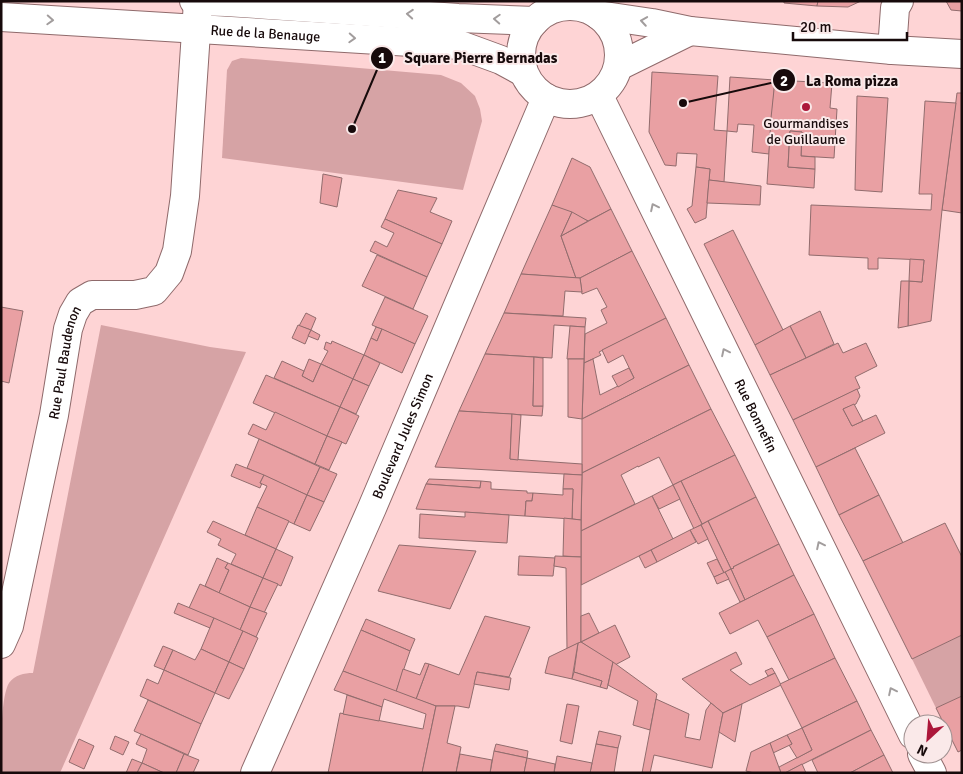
<svg xmlns="http://www.w3.org/2000/svg" width="963" height="774" font-family="Signika,sans-serif">
  <style>
    .green { fill: #d6a3a5 }
    .building { fill: #e9a0a3; stroke: #916c6d }
    .lines { fill: none; stroke-linecap: round; stroke-linejoin: round }
    .street-casing { stroke: #8f6a6b; stroke-width: 30 }
    .secondary-casing { stroke: #8f6a6b; stroke-width: 30 }
    .street { stroke: #fff; stroke-width: 28 }
    .secondary { stroke: #fff; stroke-width: 28 }
    .oneway { stroke: #a29d9d }
    .poi-dot { fill: #ac173a; stroke: #fae9e9; stroke-width: 2 }
    .labels { text-anchor: middle; dominant-baseline: central; stroke-width: 4; stroke-linejoin: round; paint-order: stroke }
    .street-label { font-size: 14px; fill: #170a0b; stroke: #fae9e9 }
    .poi-label { font-size: 14px; fill: #170a0b; stroke: #fae9e9 }
    .leader { fill: none; stroke: #170a0b; stroke-width: 2 }
    .callout-dot { fill: #170a0b; stroke: #fae9e9; stroke-width: 2 }
    .mark-label { font-size: 15px; text-anchor: middle; font-weight: bold; fill: #fff }
    .callout-label { font-size: 15px; text-anchor: middle; font-weight: bold; fill: #170a0b; stroke: #fae9e9; stroke-width: 4; stroke-linejoin: round; paint-order: stroke }
  </style>
  <rect width="100%" height="100%" fill="#fed4d5"/>
  <g class="green">
    <polygon points="241,58 441,75 461,83 475,96 480,109 482,121 463,190 222,158 227,70 232,61"/>
    <path d="M101,325l109,22 36,5 -186,421h-59c0,-20 -1,-75 8,-90 6,-8 15,-10 24,-10z"/>
    <polygon points="962,635 962,696 936,708 912,659"/>
  </g>
  <g class="building">
    <polygon points="784,1 818,1 817,6 784,3"/>
    <polygon points="818,1 861,1 848,7 817,6"/>
    <polygon points="946,1 962,1 962,11 951,10"/>
    <polygon points="652,72 718,76 714,130 727,131 724,182 709,180 710,169 696,167 697,154 677,153 676,166 665,165 649,132"/>
    <polygon points="730,77 775,80 769,154 752,152 754,125 738,124 737,132 727,131"/>
    <polygon points="775,80 832,83 830,108 837,109 834,158 801,156 802,132 790,131 788,167 815,169 814,188 767,184 771,118"/>
    <polygon points="957,93 962,93 962,213 942,210"/>
    <polygon points="857,96 888,98 882,192 855,190"/>
    <polygon points="925,101 956,103 942,210 931,321 908,326 909,281 922,282 924,260 878,258 878,269 868,269 868,258 809,255 811,205 931,210 932,194 919,194"/>
    <polygon points="790,131 802,132 801,156 815,157 815,169 788,167"/>
    <polygon points="572,158 590,167 611,209 588,221 552,205"/>
    <polygon points="696,167 710,169 706,218 695,223 687,209 692,206"/>
    <polygon points="323,174 342,178 337,207 320,203"/>
    <polygon points="709,180 761,186 760,205 707,203"/>
    <polygon points="398,190 437,198 430,212 452,221 442,244 385,219"/>
    <polygon points="552,205 572,212 561,236 576,278 521,274"/>
    <polygon points="611,209 632,251 580,278 576,278 561,236"/>
    <polygon points="572,212 588,221 561,236 566,225"/>
    <polygon points="385,219 442,244 427,277 370,251 375,241 387,247 394,233 381,227"/>
    <polygon points="733,230 783,330 755,345 704,244"/>
    <polygon points="632,251 666,318 599,352 601,355 584,363 585,334 607,323 601,310 607,307 597,288 582,294 580,278"/>
    <polygon points="377,255 427,277 413,309 362,286"/>
    <polygon points="910,259 924,260 922,282 909,281"/>
    <polygon points="521,274 580,278 582,292 565,291 563,316 504,313"/>
    <polygon points="901,281 909,281 908,326 898,328"/>
    <polygon points="385,297 428,316 415,344 372,325"/>
    <polygon points="1,307 23,311 9,383 1,381"/>
    <polygon points="820,311 834,344 806,358 790,326"/>
    <polygon points="306,313 316,318 311,330 299,326"/>
    <polygon points="504,313 586,318 585,327 554,325 552,358 485,354"/>
    <polygon points="666,318 689,365 582,419 584,363 593,359 600,395 634,378 623,355 608,363 602,350"/>
    <polygon points="298,325 311,330 305,344 292,338"/>
    <polygon points="570,326 585,327 584,359 567,359"/>
    <polygon points="790,326 806,358 770,375 755,345"/>
    <polygon points="376,327 382,329 377,341 371,338"/>
    <polygon points="382,329 415,344 402,373 364,355 371,338 377,341"/>
    <polygon points="311,330 320,335 318,340 308,336"/>
    <polygon points="332,341 364,355 353,379 321,364 328,351 324,349 326,342 331,344"/>
    <polygon points="838,343 843,353 866,343 877,366 855,377 860,388 793,420 770,375"/>
    <polygon points="485,354 534,357 533,406 543,406 542,416 459,411"/>
    <polygon points="364,355 380,363 369,386 353,379"/>
    <polygon points="534,357 543,358 543,406 533,406"/>
    <polygon points="309,359 321,364 313,382 302,376"/>
    <polygon points="568,359 584,359 582,419 568,417"/>
    <polygon points="282,361 304,371 302,376 313,382 321,364 353,379 340,407 274,378"/>
    <polygon points="689,365 711,409 582,473 582,419"/>
    <polygon points="629,368 634,378 618,387 612,376"/>
    <polygon points="266,375 340,407 327,436 253,403"/>
    <polygon points="353,379 369,386 356,414 340,407"/>
    <polygon points="857,389 860,396 856,404 843,409 852,426 876,415 885,433 816,467 793,420"/>
    <polygon points="854,404 863,421 852,426 843,409"/>
    <polygon points="340,407 359,416 346,444 327,436"/>
    <polygon points="711,409 735,455 673,485 659,457 638,467 638,466 621,475 635,504 581,531 582,473"/>
    <polygon points="459,411 512,414 510,459 582,464 582,475 435,467"/>
    <polygon points="275,412 327,436 315,464 248,434 253,424 266,430"/>
    <polygon points="512,414 521,415 518,460 510,459"/>
    <polygon points="327,436 342,442 329,470 315,464"/>
    <polygon points="259,439 320,467 307,495 247,468"/>
    <polygon points="855,448 879,495 839,515 816,467"/>
    <polygon points="735,455 756,497 702,524 681,481"/>
    <polygon points="236,464 264,475 260,483 262,483 260,488 231,476"/>
    <polygon points="320,467 337,474 324,502 307,495"/>
    <polygon points="564,474 582,475 581,520 572,519 573,489 563,489"/>
    <polygon points="264,475 307,495 294,524 257,507 267,486 260,483"/>
    <polygon points="429,479 481,481 480,488 426,484"/>
    <polygon points="481,481 491,482 491,489 527,491 527,493 533,493 532,501 526,501 525,516 416,509 426,484 480,488"/>
    <polygon points="681,481 702,524 694,529 673,485"/>
    <polygon points="673,485 680,499 659,509 652,496"/>
    <polygon points="563,489 573,489 572,519 525,516 526,501 532,501 533,493 563,495"/>
    <polygon points="307,495 324,502 310,531 294,524"/>
    <polygon points="879,495 903,543 863,561 839,515"/>
    <polygon points="652,496 673,539 581,585 581,531"/>
    <polygon points="756,497 779,544 733,567 734,568 731,569 708,521"/>
    <polygon points="257,507 289,521 276,549 245,535"/>
    <polygon points="465,512 509,515 507,543 419,538 420,514 465,517"/>
    <polygon points="564,518 581,520 581,557 563,556"/>
    <polygon points="213,521 276,549 263,578 231,564 236,554 218,545 221,539 207,532"/>
    <polygon points="708,521 731,569 724,573 701,525"/>
    <polygon points="945,523 962,557 962,635 912,659 863,561"/>
    <polygon points="701,525 708,539 698,544 690,530"/>
    <polygon points="690,530 696,542 657,562 651,550"/>
    <polygon points="779,544 794,575 745,600 731,569 734,568 733,567"/>
    <polygon points="399,545 476,551 450,609 378,591"/>
    <polygon points="276,549 293,557 281,586 263,578"/>
    <polygon points="651,550 657,562 645,568 639,556"/>
    <polygon points="519,556 555,558 553,576 518,575"/>
    <polygon points="555,556 581,557 581,642 567,649 566,568 554,566"/>
    <polygon points="217,558 228,563 225,568 229,570 219,593 205,586"/>
    <polygon points="717,559 724,573 714,577 707,563"/>
    <polygon points="228,563 263,578 250,607 219,593 229,570 225,568"/>
    <polygon points="731,569 745,600 740,602 725,572"/>
    <polygon points="725,572 729,579 717,584 714,577"/>
    <polygon points="794,575 814,614 767,637 758,620 730,634 719,613"/>
    <polygon points="263,578 278,584 264,613 250,607"/>
    <polygon points="200,584 250,607 240,630 189,608"/>
    <polygon points="178,603 214,618 210,628 174,613"/>
    <polygon points="250,607 267,613 256,637 240,630"/>
    <polygon points="589,613 599,633 581,642 581,616"/>
    <polygon points="814,614 835,658 789,680 767,637"/>
    <polygon points="485,616 530,627 509,677 477,672 469,708 458,706 436,706 416,699 429,664 459,675"/>
    <polygon points="214,618 243,631 229,662 201,649"/>
    <polygon points="366,619 415,639 410,651 361,630"/>
    <polygon points="615,625 630,657 615,665 581,642"/>
    <polygon points="361,630 410,651 396,692 343,671"/>
    <polygon points="243,631 258,638 244,669 229,662"/>
    <polygon points="581,642 613,662 607,689 600,687 602,681 574,672 578,643"/>
    <polygon points="578,643 572,679 545,673 549,657"/>
    <polygon points="163,646 173,650 164,670 154,666"/>
    <polygon points="201,649 229,662 215,693 164,670 173,650 195,660"/>
    <polygon points="736,652 742,664 730,670 750,685 775,673 781,685 723,713 682,679"/>
    <polygon points="835,658 857,701 802,728 780,684"/>
    <polygon points="229,662 244,669 229,699 215,693"/>
    <polygon points="613,662 657,694 650,730 633,725 638,701 608,685"/>
    <polygon points="425,663 429,664 416,699 396,692 403,669 420,675"/>
    <polygon points="772,668 775,673 768,676 765,671"/>
    <polygon points="164,670 215,693 201,724 140,696 147,679 158,684"/>
    <polygon points="343,671 436,706 422,773 328,773 340,713 423,729 426,714 384,699 382,707 334,690"/>
    <polygon points="477,672 511,678 509,690 474,684"/>
    <polygon points="574,672 602,681 600,687 572,679"/>
    <polygon points="347,695 382,707 379,721 343,714"/>
    <polygon points="962,696 962,750 958,752 936,708"/>
    <polygon points="656,699 689,714 685,737 700,740 706,710 711,703 723,713 712,768 654,755 650,773 642,773"/>
    <polygon points="148,700 201,724 188,755 134,731"/>
    <polygon points="857,701 871,730 785,773 781,773 779,767 812,750 802,728"/>
    <polygon points="567,704 579,706 572,744 560,741"/>
    <polygon points="742,704 735,742 719,732 723,713"/>
    <polygon points="436,706 455,706 447,743 461,747 456,773 422,773"/>
    <polygon points="802,728 812,750 797,758 789,745 792,744 787,735"/>
    <polygon points="871,730 884,755 850,773 818,773 812,760"/>
    <polygon points="599,731 621,736 618,748 596,744"/>
    <polygon points="141,734 184,754 176,773 164,773 142,763 147,749 136,744"/>
    <polygon points="787,735 792,744 773,753 770,743"/>
    <polygon points="115,736 129,742 123,755 110,749"/>
    <polygon points="79,739 94,746 84,769 69,762"/>
    <polygon points="770,743 781,773 754,773 746,771 751,752"/>
    <polygon points="496,744 528,751 527,758 494,751"/>
    <polygon points="596,744 618,748 614,773 590,773"/>
    <polygon points="494,751 527,758 524,773 490,773"/>
    <polygon points="184,754 199,760 193,773 176,773"/>
    <polygon points="460,754 492,760 490,773 456,773"/>
    <polygon points="884,755 893,773 850,773"/>
    <polygon points="557,756 592,763 590,773 554,773"/>
    <polygon points="527,758 555,764 554,773 524,773"/>
    <polygon points="132,759 142,763 137,773 126,773"/>
    <polygon points="142,763 164,773 137,773"/>
    <polygon points="802,764 806,773 785,773"/>
  </g>
  <g class="lines">
    <g class="street-casing">
      <g id="street">
        <polyline points="892,50 895,8 899,1"/>
        <path id="s1" d="M599,96l314,639"/>
        <path id="s2" d="M1,644l8,-18 45,-211 14,-86 5,-15 7,-12 12,-7h43l19,-4 15,-18 8,-22 8,-55 13,-194"/>
        <polyline points="922,754 932,773"/>
      </g>
    </g>
    <g class="secondary-casing">
      <g id="secondary">
        <polyline points="194,1 226,2 458,18 535,21"/>
        <circle cx="570" cy="55" r="49"/>
        <polyline points="598,15 652,23 690,31 892,50 962,54"/>
        <path id="s3" d="M1,17l459,28 41,15 22,12"/>
        <polyline points="619,66 690,31"/>
        <path id="s4" d="M255,773l117,-265 174,-410"/>
      </g>
    </g>
    <use href="#street" class="street"/>
    <use href="#secondary" class="secondary"/>
  </g>
  <defs><path id="oneway-chevron" d="M-2-3.5L2.5 0L-2 3.5" fill="none" stroke-width="1.6" stroke-linecap="round" stroke-linejoin="round" transform="scale(1.25)"/></defs>
  <g class="oneway">
    <use href="#oneway-chevron" transform="translate(410 14) rotate(-176)"/>
    <use href="#oneway-chevron" transform="translate(497 19) rotate(-177)"/>
    <use href="#oneway-chevron" transform="translate(50 20) rotate(3)"/>
    <use href="#oneway-chevron" transform="translate(644 21) rotate(-171)"/>
    <use href="#oneway-chevron" transform="translate(352 38) rotate(3)"/>
    <use href="#oneway-chevron" transform="translate(654 207) rotate(-116)"/>
    <use href="#oneway-chevron" transform="translate(725 352) rotate(-116)"/>
    <use href="#oneway-chevron" transform="translate(820 545) rotate(-116)"/>
    <use href="#oneway-chevron" transform="translate(892 691) rotate(-116)"/>
  </g>
  <circle class="poi-dot" cx="806" cy="107" r="5"/>
  <g class="labels">
    <g class="street-label">
      <text stroke="none"><textPath href="#s3" startOffset="265">Rue de la Benauge</textPath></text>
      <text stroke="none"><textPath href="#s2" startOffset="289">Rue Paul Baudenon</textPath></text>
      <text stroke="none"><textPath href="#s1" startOffset="356">Rue Bonnefin</textPath></text>
      <text stroke="none"><textPath href="#s4" startOffset="368">Boulevard Jules Simon</textPath></text>
    </g>
    <g class="poi-label">
      <text x="806" y="123">Gourmandises<tspan x="806" dy="16">de Guillaume</tspan></text>
    </g>
  </g>
  <path class="leader" d="M352 129L382 58M683 103L784 80"/>
  <g class="callout-dot">
    <circle cx="352" cy="129" r="5"/>
    <circle cx="683" cy="103" r="5"/>
    <circle cx="382" cy="58" r="12"/>
    <circle cx="784" cy="80" r="12"/>
  </g>
  <g class="mark-label">
    <text x="382" y="63">1</text>
    <text x="784" y="86">2</text>
  </g>
  <g class="callout-label">
    <text x="481" y="63">Square Pierre Bernadas</text>
    <text x="852" y="86">La Roma pizza</text>
  </g>
  <rect width="963" height="774" fill="none" stroke="#170a0b" stroke-width="5"/>
  <g transform="translate(928 739) rotate(206)"><circle r="24" fill="#fae9e9" stroke="#9f9090"/>
  <path d="M0-4L9 19L0 12L-9 19Z" fill="#ac173a"/>
  <text y="-8" font-size="14" font-weight="bold" text-anchor="middle" fill="#170a0b">N</text>
  </g>
  <path d="M793 32v8h114v-8" fill="none" stroke="#170a0b" stroke-width="2.5"/>
  <text x="800" y="32" font-size="15" fill="#170a0b" stroke="#fae9e9" stroke-width="4" paint-order="stroke">20 m</text>
</svg>
